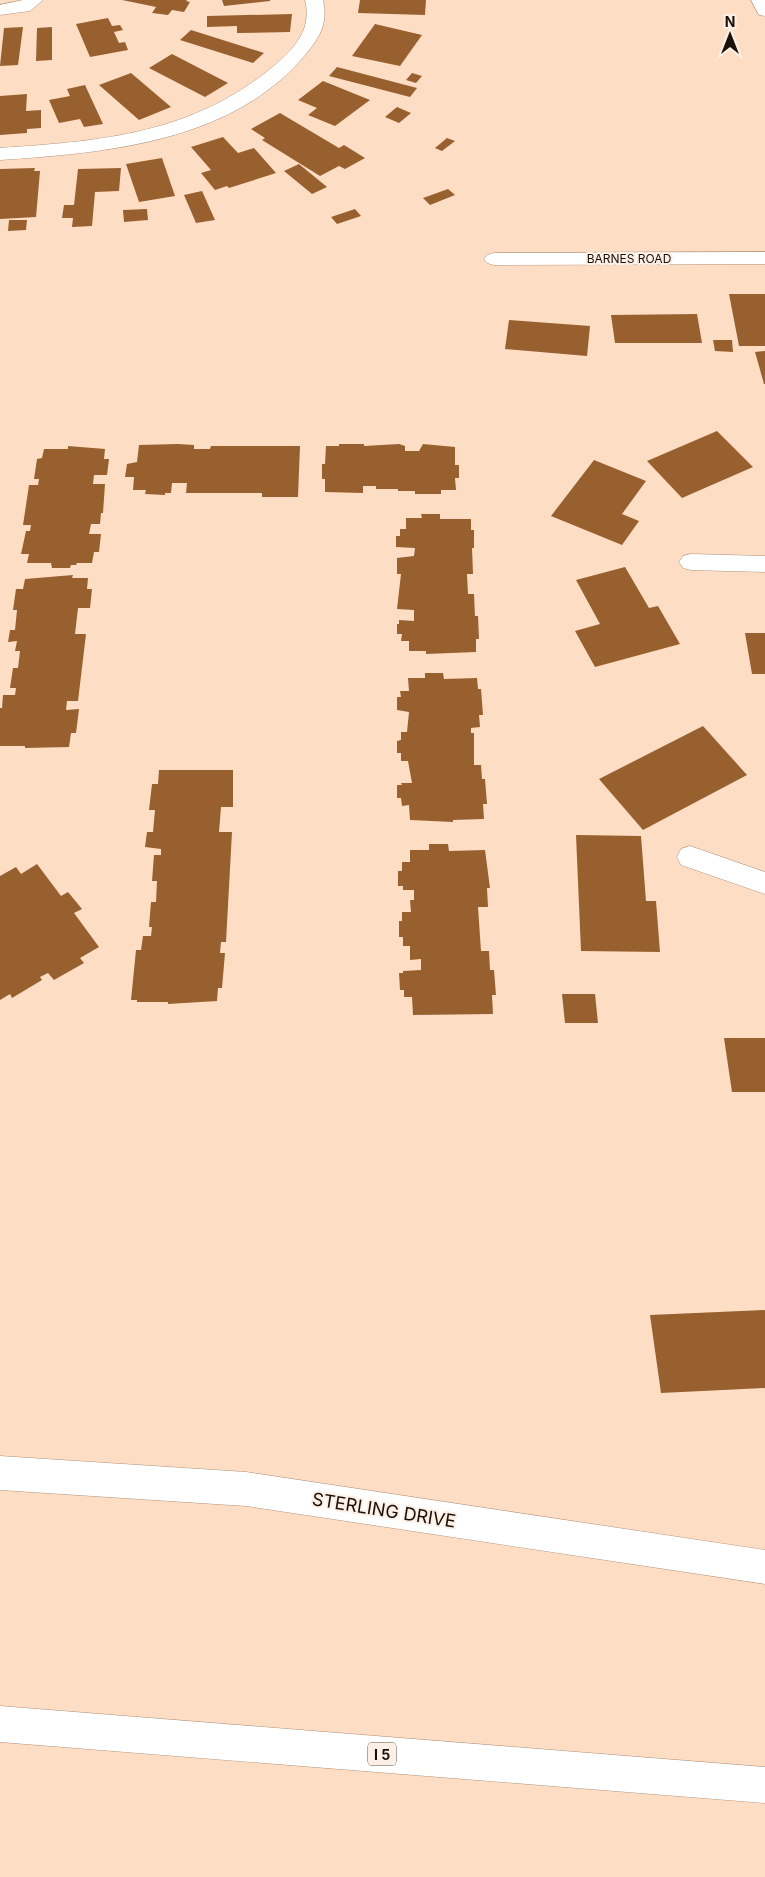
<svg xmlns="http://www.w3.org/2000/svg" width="765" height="1877" font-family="Inter,sans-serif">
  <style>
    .building { fill: #98602f }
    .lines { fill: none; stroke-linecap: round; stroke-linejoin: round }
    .street-casing { stroke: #b0927b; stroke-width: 1 }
    .secondary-casing { stroke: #b0927b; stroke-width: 1 }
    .highway-casing { stroke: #b0927b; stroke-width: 1 }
    .street { fill: #fff; fill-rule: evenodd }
    .secondary { fill: #fff; fill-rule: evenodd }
    .highway { fill: #fff; fill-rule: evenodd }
    .labels { text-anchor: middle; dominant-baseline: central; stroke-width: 4; stroke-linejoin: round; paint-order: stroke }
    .far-street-label { font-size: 12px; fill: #1b1007; stroke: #fcefe5 }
    .shield { fill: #fcefe5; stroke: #5e534a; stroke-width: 1 }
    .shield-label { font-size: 14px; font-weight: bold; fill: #1b1007 }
    .near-street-label { font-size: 18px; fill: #1b1007; stroke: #fcefe5 }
  </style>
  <rect width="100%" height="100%" fill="#feddc5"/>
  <g class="building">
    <polygon points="122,0 187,0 186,1 190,2 184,12 172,10 168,15 152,13 156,7"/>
    <polygon points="222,0 270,0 270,1 224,6"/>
    <polygon points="360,0 426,0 425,15 358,13"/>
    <polygon points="292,14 290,32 237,33 237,26 207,27 207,16"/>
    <polygon points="108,18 112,26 120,25 123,30 114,32 119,43 125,42 128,50 90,57 76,24"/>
    <polygon points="375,24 422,35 400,66 352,56"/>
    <polygon points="23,27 18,65 0,66 4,28"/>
    <polygon points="52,27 52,60 36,61 37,28"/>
    <polygon points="191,30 264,53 253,63 180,40"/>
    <polygon points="172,54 228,83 205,97 149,68"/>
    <polygon points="337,67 417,88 410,97 329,76"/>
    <polygon points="131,73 171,107 139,120 99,85"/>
    <polygon points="412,73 422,76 416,83 406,80"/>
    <polygon points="323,81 370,100 335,126 308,115 317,108 298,100"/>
    <polygon points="85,85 103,124 84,127 80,119 59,123 49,100 70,96 67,89"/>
    <polygon points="27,94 26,111 41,110 41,128 27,129 27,133 0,135 0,96"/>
    <polygon points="397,107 411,113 399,123 385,117"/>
    <polygon points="280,113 339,148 344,145 365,158 345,169 339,166 320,176 262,140 265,138 251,129"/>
    <polygon points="223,137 238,153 254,148 276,173 229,188 227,186 215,190 201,173 211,170 191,147"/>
    <polygon points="447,138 455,141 442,151 435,148"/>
    <polygon points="162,158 175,196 139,202 126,164"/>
    <polygon points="299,164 327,187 312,194 284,171"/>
    <polygon points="35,168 34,171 40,171 36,217 0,219 0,169"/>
    <polygon points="121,168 119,191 95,192 92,226 72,227 73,218 62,218 64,205 74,205 78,169"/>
    <polygon points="448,189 455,195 430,205 423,198"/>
    <polygon points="202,191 215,220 196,223 184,195"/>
    <polygon points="147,209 148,220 124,222 123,210"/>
    <polygon points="355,209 361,216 337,224 331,217"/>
    <polygon points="9,220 27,220 26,230 8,231"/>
    <polygon points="729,294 765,294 765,346 739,346"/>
    <polygon points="697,314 702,343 615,343 611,315"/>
    <polygon points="509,320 590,326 587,356 505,349"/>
    <polygon points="713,340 732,340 733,352 715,351"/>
    <polygon points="765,351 765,384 764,384 755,352"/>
    <polygon points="717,431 753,467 682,498 647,461"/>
    <polygon points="178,444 194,445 194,449 210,449 211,446 300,446 298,497 262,497 262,493 186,493 187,483 172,483 171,493 165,493 165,495 145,494 146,490 133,490 134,477 125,477 127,464 137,462 139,445"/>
    <polygon points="339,444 364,444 364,446 399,444 405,446 405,451 419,451 423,444 455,447 455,465 459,465 459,478 455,478 456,490 441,490 441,494 415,494 415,491 398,491 398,489 376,489 376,486 363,486 363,493 325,492 325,479 322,479 322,464 325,464 326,446 339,446"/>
    <polygon points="68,446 105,449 104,459 109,459 107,475 94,475 93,484 105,484 103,513 101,513 100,524 91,524 89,534 101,534 99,552 94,552 92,563 77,563 76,565 71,565 70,568 52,568 51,563 27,563 29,554 21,554 26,531 30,531 31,525 23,525 29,485 38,485 39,479 34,479 37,459 42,458 44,449 68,449"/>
    <polygon points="594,460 646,481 622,514 639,521 622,545 551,516"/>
    <polygon points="421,514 440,514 440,519 471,519 471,530 474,530 474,548 472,548 473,574 467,574 468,594 474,594 475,616 478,616 479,639 476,639 476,652 426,654 426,651 409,651 409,641 401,641 402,634 397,634 397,624 399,624 399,620 414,621 414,610 397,609 401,574 397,574 397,558 414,556 415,548 396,547 396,536 400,536 400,529 406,529 406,518 422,518"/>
    <polygon points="625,567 649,608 658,606 680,644 595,667 575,631 600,624 576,580"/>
    <polygon points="73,575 72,578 88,578 87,589 92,589 90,608 78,608 75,634 86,634 78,701 67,701 66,710 79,709 76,733 71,733 69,747 25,748 25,746 0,746 0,708 2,708 3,695 15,695 16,688 10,688 13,668 18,668 20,651 15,651 17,641 8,642 10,630 15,630 17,610 13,610 16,589 23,589 25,579"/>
    <polygon points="745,633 765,633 765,674 752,674"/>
    <polygon points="425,673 443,673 444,679 477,678 478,689 481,689 483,715 479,715 480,727 471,728 471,733 474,733 474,765 481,765 482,779 485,779 487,804 483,804 484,819 453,820 453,822 410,820 409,805 402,806 401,798 397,798 397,785 402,785 401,783 412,783 408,761 401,761 401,753 397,753 397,741 401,740 401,732 407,732 409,712 397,710 397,697 401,697 400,691 409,691 408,678 425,678"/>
    <polygon points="703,726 747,775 643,830 599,779"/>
    <polygon points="159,770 233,770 233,807 221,807 219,832 232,832 226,942 221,942 220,953 225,953 222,988 218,988 217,1001 168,1004 168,1002 137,1002 137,1000 131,1000 136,950 141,950 143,936 151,936 152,927 149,927 151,902 156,902 157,881 152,881 154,855 161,855 161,849 145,847 147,832 153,832 155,810 149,810 152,784 158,784"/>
    <polygon points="576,835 641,836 646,901 656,901 660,952 581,951"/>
    <polygon points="429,844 448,844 449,851 485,850 490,888 487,888 488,907 478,907 481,951 489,951 490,970 494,970 496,995 492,995 493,1014 413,1015 412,997 404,997 404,990 400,990 399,973 403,973 403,971 421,970 421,959 410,960 410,946 403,946 403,937 399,937 399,921 402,921 402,912 411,912 410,900 414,900 414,890 403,890 403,886 398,886 398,871 402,871 402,862 410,862 410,850 429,850"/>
    <polygon points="37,864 61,896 68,892 82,909 74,913 99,947 80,958 84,963 54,980 48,973 40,977 42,980 12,998 10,994 0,1000 0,876 16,867 21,874"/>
    <polygon points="562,994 595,994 598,1023 565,1023"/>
    <polygon points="724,1038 765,1038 765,1092 732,1092"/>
    <polygon points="765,1310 765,1388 661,1393 650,1315"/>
  </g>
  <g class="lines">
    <g class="street-casing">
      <g id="street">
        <polygon points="23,0 43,0 30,11 0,15 0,5"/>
        <path d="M305,0h18c6,27 -6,41 -23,61 -74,82 -197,92 -300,99v-12c103,-7 193,-14 275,-83 21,-18 37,-36 30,-65z"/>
        <polygon points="765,252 765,264 494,265 487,263 484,259 487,255 494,253"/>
        <polygon points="691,554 765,556 765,572 691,570 683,568 679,562 683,556"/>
        <polygon points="690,846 765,872 765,894 681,865 677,857 681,849"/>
        <polygon points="0,1456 246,1472 765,1550 765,1584 246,1506 0,1490"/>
      </g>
    </g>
    <g class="secondary-casing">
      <polygon id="secondary" points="751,0 765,0 765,16 759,15"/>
    </g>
    <g class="highway-casing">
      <polygon id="highway" points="0,1706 765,1767 765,1803 0,1742"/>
    </g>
    <use href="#street" class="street"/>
    <use href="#secondary" class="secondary"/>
    <use href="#highway" class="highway"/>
  </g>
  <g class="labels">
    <g class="far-street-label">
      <text x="629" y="258">BARNES ROAD</text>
    </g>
    <rect class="shield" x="368" y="1742.5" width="28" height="23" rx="4"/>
    <g class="shield-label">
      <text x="382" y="1754">I 5</text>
    </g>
    <g class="near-street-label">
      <text transform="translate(384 1510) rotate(9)">STERLING DRIVE</text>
    </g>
  </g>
  <g transform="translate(730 35)" stroke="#fcefe5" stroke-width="4" paint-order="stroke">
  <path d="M0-4L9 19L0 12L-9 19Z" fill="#1b1007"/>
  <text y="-8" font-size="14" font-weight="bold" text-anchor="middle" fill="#1b1007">N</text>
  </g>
</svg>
